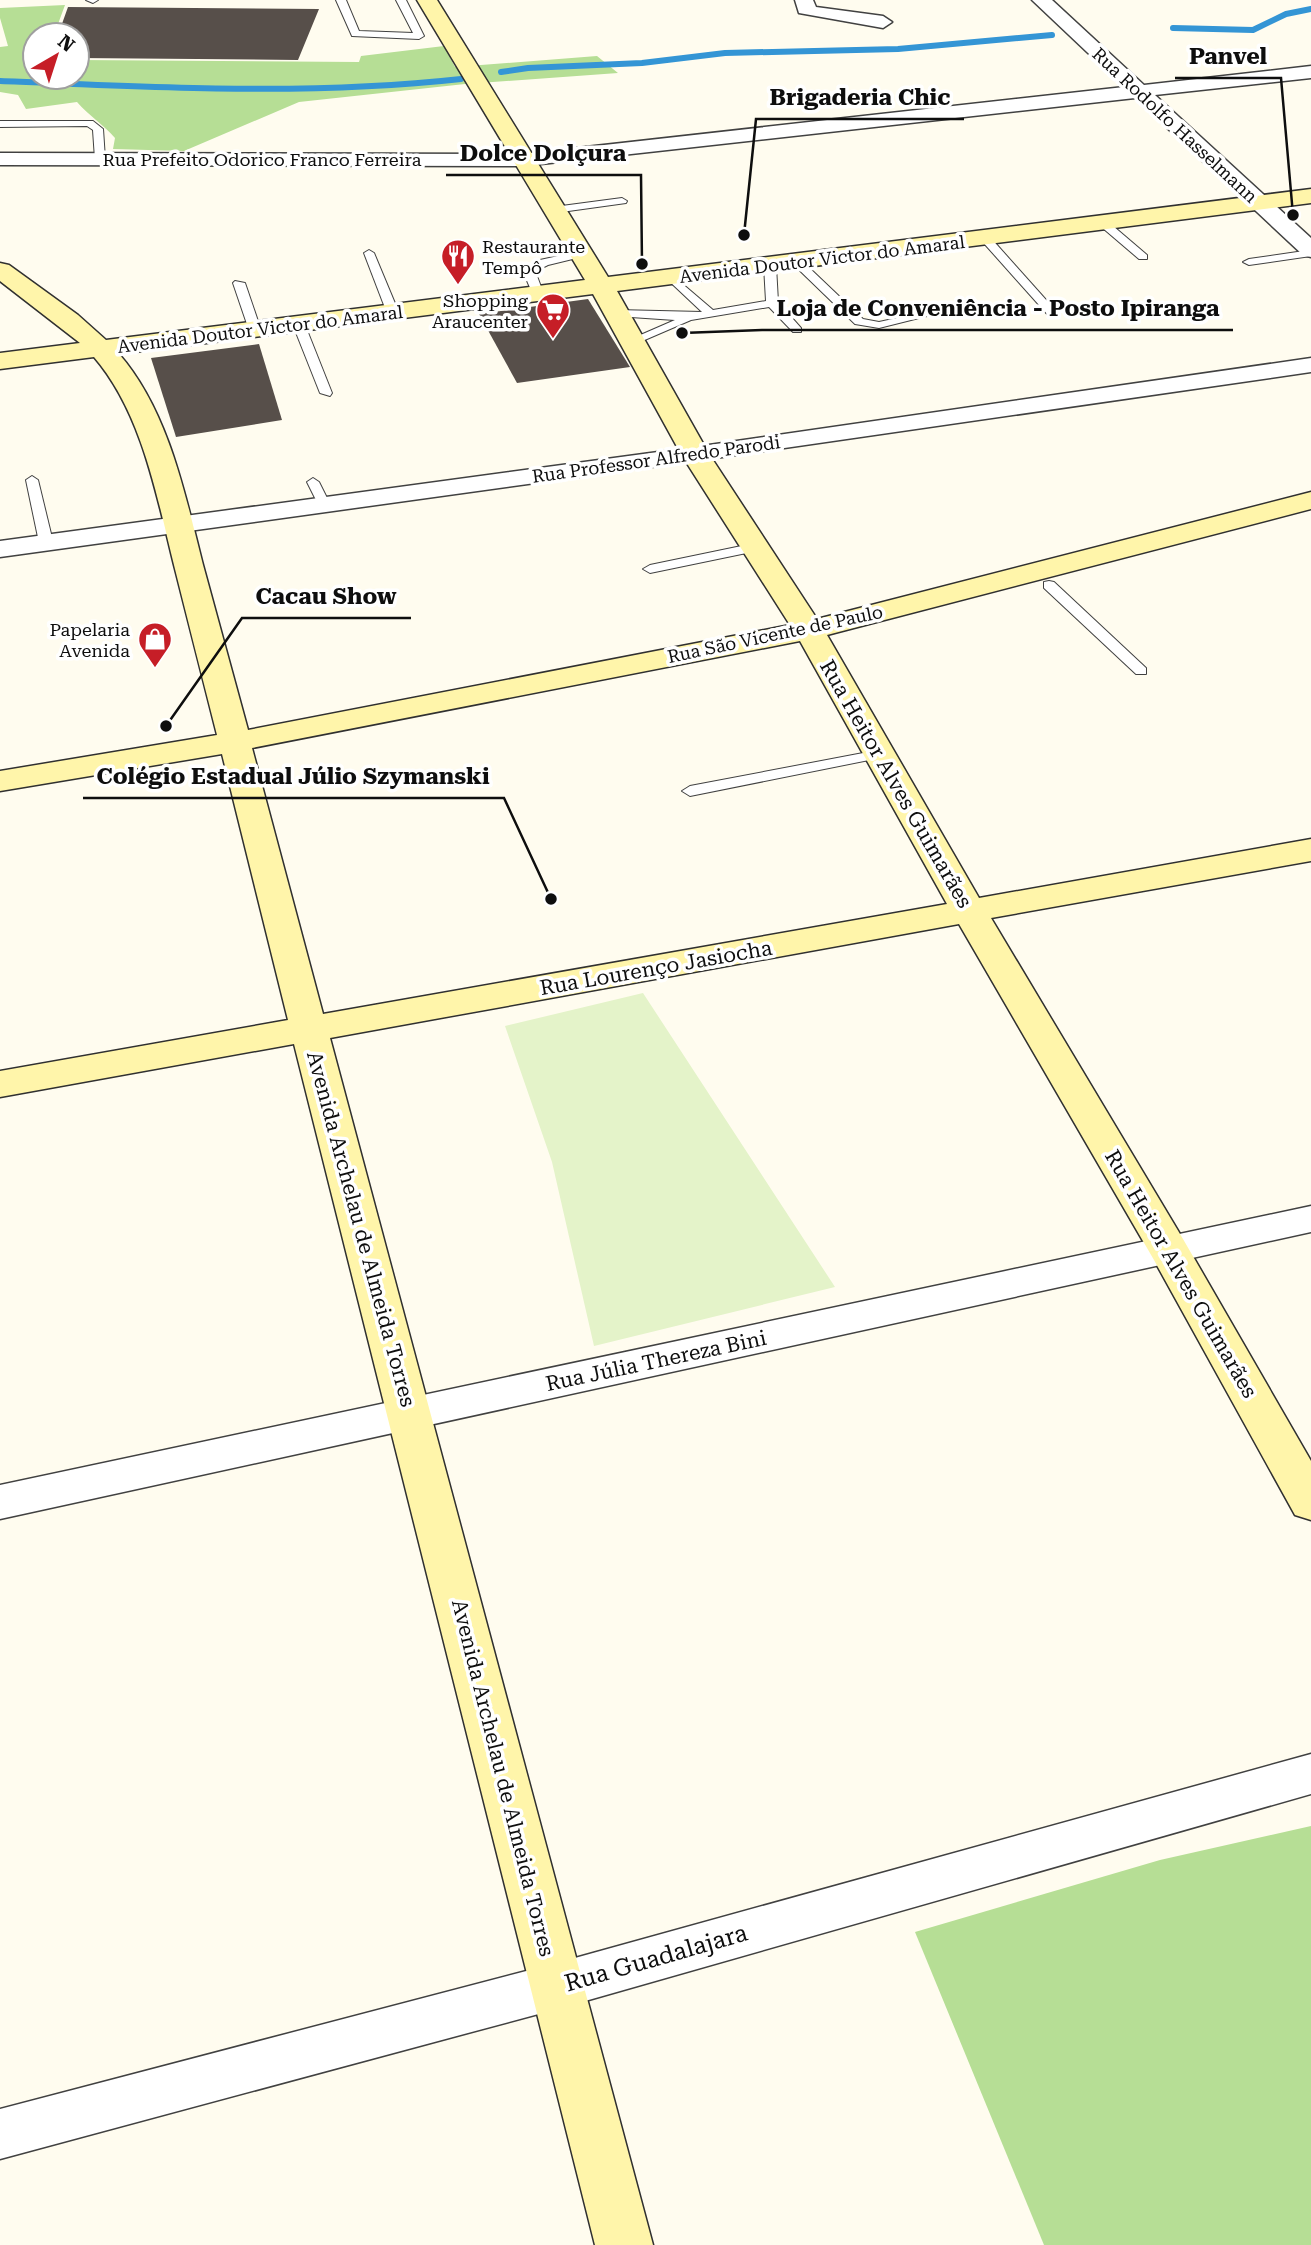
<svg xmlns="http://www.w3.org/2000/svg" width="1311" height="2245" font-family="'Roboto Serif',serif">
  <style>
    .forest { fill: #b6de95 }
    .pitch { fill: #e4f3c9 }
    .lines { fill: none; stroke-linecap: round; stroke-linejoin: round }
    .stream { stroke: #3495d5; stroke-width: 6 }
    .building { fill: #574f4a }
    .lane-casing { stroke: #414141; stroke-width: 2 }
    .street-casing { stroke: #414141; stroke-width: 3 }
    .secondary-casing { stroke: #303030; stroke-width: 3 }
    .lane { fill: #fff; fill-rule: evenodd }
    .street { fill: #fff; fill-rule: evenodd }
    .secondary { fill: #fff5aa; fill-rule: evenodd }
    .labels { text-anchor: middle; dominant-baseline: central; stroke-width: 7; stroke-linejoin: round; paint-order: stroke }
    .far-street-label { font-size: 18px; fill: #0e0e0e; stroke: #fff }
    .far-poi-label { font-size: 18px; fill: #0e0e0e; stroke: #fff; text-anchor: end }
    .street-label { font-size: 21px; fill: #0e0e0e; stroke: #fff }
    .near-street-label { font-size: 24px; fill: #0e0e0e; stroke: #fff }
    .leader { fill: none; stroke: #0e0e0e; stroke-width: 2.5 }
    .callout-dot { fill: #0e0e0e; stroke: #fff; stroke-width: 2.5 }
    .callout-label { font-size: 23px; text-anchor: middle; font-weight: bold; fill: #0e0e0e; stroke: #fff; stroke-width: 7; stroke-linejoin: round; paint-order: stroke }
  </style>
  <rect width="100%" height="100%" fill="#fffcef"/>
  <g class="forest">
    <path d="M65,5l-11,30h-19v42h42v-17l282,2 2,-6 83,-10 11,21 142,-11 21,17 -153,11 -166,18 -115,49 -71,-2 2,-11c-12,-14 -26,-22 -38,-36l-51,7 -8,-14 -18,-3v-45l8,-1 -8,-28v-10z"/>
    <polygon points="1311,1826 1311,2245 1044,2245 915,1932 1160,1860"/>
  </g>
  <polygon class="pitch" points="643,993 835,1287 594,1346 552,1162 505,1026"/>
  <g class="lines">
    <g class="stream">
      <polyline points="1173,28 1253,30 1286,14 1311,9"/>
      <polyline points="501,72 528,68 642,63 725,53 898,49 1052,35"/>
      <path d="M0,81c154,6 307,15 461,-2"/>
    </g>
  </g>
  <g class="building">
    <polygon points="68,7 319,9 298,60 77,58 77,35 58,35"/>
    <polygon points="588,299 630,367 517,383 479,314"/>
    <polygon points="259,344 282,420 176,437 151,358"/>
  </g>
  <g class="lines">
    <g class="lane-casing">
      <g id="lane">
        <polygon points="86,0 98,0 93,3"/>
        <polygon points="336,0 346,0 359,31 413,33 396,0 406,0 424,36 419,39 352,36"/>
        <polygon points="0,121 93,121 103,129 105,159 100,162 95,159 93,130 87,126 0,127"/>
        <polygon points="622,198 627,201 626,203 554,213 549,210 554,207"/>
        <polygon points="1098,220 1106,220 1147,255 1147,259 1139,259 1098,224"/>
        <polygon points="981,236 989,236 1056,311 1056,315 1048,315 981,240"/>
        <polygon points="369,250 374,253 399,313 397,315 387,313 364,253"/>
        <polygon points="1311,250 1311,256 1249,265 1243,262 1249,259"/>
        <polygon points="581,251 586,254 585,256 548,265 538,270 537,276 544,295 534,297 525,276 529,266 540,260"/>
        <polygon points="793,260 801,260 863,319 879,322 925,312 931,315 879,328 855,324 793,264"/>
        <polygon points="770,263 776,266 778,302 801,328 801,332 793,332 769,307 691,320 633,345 627,342 629,340 675,320 616,316 610,313 616,310 702,312 668,280 666,278 672,275 713,310 766,301 764,266"/>
        <polygon points="235,281 245,283 261,330 259,332 249,330 233,283"/>
        <polygon points="295,323 305,325 332,393 330,396 320,393 293,325"/>
        <polygon points="32,476 38,480 53,542 46,546 39,542 26,480"/>
        <polygon points="313,478 319,482 330,504 329,507 319,507 318,504 307,482"/>
        <polygon points="756,543 761,544 761,550 650,573 643,569 650,565"/>
        <polygon points="1049,581 1054,582 1146,668 1146,674 1136,674 1044,588 1044,582"/>
        <polygon points="879,750 884,751 886,754 884,757 690,796 682,791 690,786"/>
      </g>
    </g>
    <g class="street-casing">
      <g id="street">
        <polygon points="795,0 813,0 816,7 883,16 892,22 883,28 799,13"/>
        <polygon points="1032,0 1052,0 1144,85 1311,66 1311,78 1155,95 1311,238 1311,257 1303,255 1135,98 523,166 0,165 0,153 523,154 1124,87"/>
        <polygon points="1311,358 1311,372 695,461 0,557 0,541 695,447"/>
        <polygon points="1311,1206 1311,1232 0,1519 0,1485"/>
        <polygon points="1311,1754 1311,1794 557,2009 0,2159 0,2109 557,1963"/>
      </g>
    </g>
    <g class="secondary-casing">
      <path id="secondary" d="M417,0h20l171,277 703,-88v14l-694,88 92,163 108,165 494,-127v17l-484,126 152,263 332,-59v22l-320,57 192,321 128,222v59l-16,-5 -141,-255 -195,-336 -629,114 323,1207h-58l-301,-1201 -294,53v-26l288,-51 -66,-266 -222,37v-20l217,-36c-14,-55 -28,-110 -42,-166 -18,-71 -32,-155 -81,-212l-94,12v-16l80,-10 -80,-62v-18l9,2 69,50 28,25 479,-60zM593,294l88,160 109,171 -542,105c-15,-55 -30,-110 -45,-165 -18,-71 -35,-155 -84,-211zM800,641l147,263 -624,110 -71,-266z"/>
    </g>
    <use href="#lane" class="lane"/>
    <use href="#street" class="street"/>
    <use href="#secondary" class="secondary"/>
  </g>
  <defs>
    <g id="restaurant-pin" transform="scale(1.75)"><path d="M0 17L-7.5 6A9.5 9.5 0 1 1 7.5 6Z" fill="#c61e27" stroke="#fff"/><path d="M-5-6h1v4h1v-4h1v4h1v-4h1v5L-1.5 .5V6h-2V.5L-5-1ZM5-6V6H3V1.5H1.5Q1.5-4 5-6Z" fill="#fff"/></g>
    <g id="supermarket-pin" transform="scale(1.75)"><path d="M0 17L-7.5 6A9.5 9.5 0 1 1 7.5 6Z" fill="#c61e27" stroke="#fff"/><path d="M-6-5.5h2.5l.6 2H6L4.5 2H-2.5L-4.4-4H-6ZM-1.5 3.2a1.3 1.3 0 1 0 .1 0ZM3 3.2a1.3 1.3 0 1 0 .1 0Z" fill="#fff"/></g>
    <g id="shop-pin" transform="scale(1.75)"><path d="M0 17L-7.5 6A9.5 9.5 0 1 1 7.5 6Z" fill="#c61e27" stroke="#fff"/><path d="M-5-2.5h2.3a2.7 3.5 0 0 1 5.4 0H5L5.5 6h-11ZM-1.5-2.5h3a1.5 2.3 0 0 0-3 0Z" fill="#fff"/></g>
  </defs>
  <g fill-rule="evenodd">
    <use href="#restaurant-pin" x="458" y="256"/>
    <use href="#supermarket-pin" x="553" y="310"/>
    <use href="#shop-pin" x="155" y="639"/>
  </g>
  <g class="labels">
    <g class="far-street-label">
      <text transform="translate(1175 125) rotate(43)">Rua Rodolfo Hasselmann</text>
      <text x="262" y="159">Rua Prefeito Odorico Franco Ferreira</text>
      <text transform="translate(822 259) rotate(-7)">Avenida Doutor Victor do Amaral</text>
      <text transform="translate(260 329) rotate(-7)">Avenida Doutor Victor do Amaral</text>
      <text transform="translate(656 459) rotate(-8)">Rua Professor Alfredo Parodi</text>
      <text transform="translate(775 634) rotate(-12)">Rua São Vicente de Paulo</text>
    </g>
    <g class="far-poi-label">
      <text x="482" y="246" text-anchor="start">Restaurante<tspan x="482" dy="21">Tempô</tspan></text>
      <text x="528" y="300">Shopping<tspan x="528" dy="21">Araucenter</tspan></text>
      <text x="130" y="629">Papelaria<tspan x="130" dy="21">Avenida</tspan></text>
    </g>
    <g class="street-label">
      <text transform="translate(896 784) rotate(60)">Rua Heitor Alves Guimarães</text>
      <text transform="translate(656 968) rotate(-10)">Rua Lourenço Jasiocha</text>
      <text transform="translate(361 1229) rotate(75)">Avenida Archelau de Almeida Torres</text>
      <text transform="translate(1181 1274) rotate(60)">Rua Heitor Alves Guimarães</text>
      <text transform="translate(656 1361) rotate(-12)">Rua Júlia Thereza Bini</text>
      <text transform="translate(503 1778) rotate(76)">Avenida Archelau de Almeida Torres</text>
    </g>
    <g class="near-street-label">
      <text transform="translate(656 1958) rotate(-16)">Rua Guadalajara</text>
    </g>
  </g>
  <path class="leader" d="M1293 215L1281 78H1175M744 235L756 119H964M642 264L641 175H446M682 333L762 330H1233M166 726L242 618H411M551 899L504 798H83"/>
  <g class="callout-dot">
    <circle cx="1293" cy="215" r="7"/>
    <circle cx="744" cy="235" r="7"/>
    <circle cx="642" cy="264" r="7"/>
    <circle cx="682" cy="333" r="7"/>
    <circle cx="166" cy="726" r="7"/>
    <circle cx="551" cy="899" r="7"/>
  </g>
  <g class="callout-label">
    <text x="1228" y="64">Panvel</text>
    <text x="860" y="105">Brigaderia Chic</text>
    <text x="543" y="161">Dolce Dolçura</text>
    <text x="998" y="316">Loja de Conveniência - Posto Ipiranga</text>
    <text x="326" y="604">Cacau Show</text>
    <text x="293" y="784">Colégio Estadual Júlio Szymanski</text>
  </g>
  <g transform="translate(56 56) rotate(39)"><circle r="33" fill="#ffffff" stroke="#9f9f9f" stroke-width="2"/>
  <path d="M0-5L12 26L0 18L-12 26Z" fill="#c61e27"/>
  <text y="-10" font-size="19" font-weight="bold" text-anchor="middle" fill="#0e0e0e">N</text>
  </g>
</svg>
